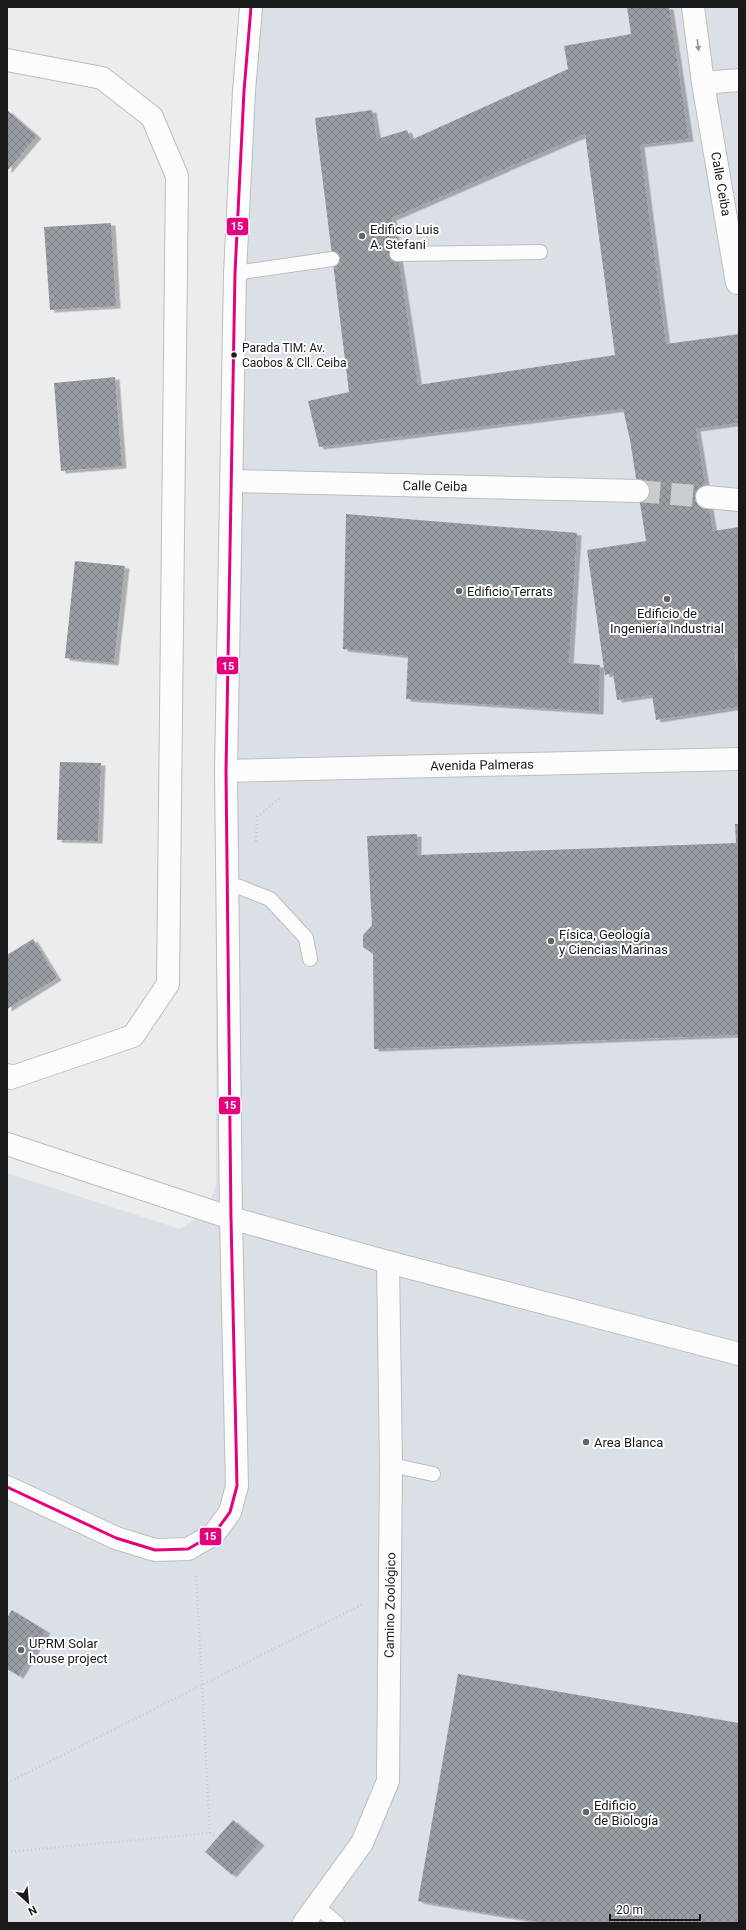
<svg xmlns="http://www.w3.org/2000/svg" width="746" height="1930" font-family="Roboto,sans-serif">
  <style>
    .built { fill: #dbe0e7 }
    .building { fill: url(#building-cross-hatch); fill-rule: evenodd; filter: url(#shadow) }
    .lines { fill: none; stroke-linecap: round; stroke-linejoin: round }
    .minor-tunnel { stroke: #caccce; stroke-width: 22; stroke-dasharray: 22 11; stroke-linecap: butt }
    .service-casing { stroke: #bcbdbf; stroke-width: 16 }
    .minor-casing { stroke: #bcbdbf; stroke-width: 24 }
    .primary-casing { stroke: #bcbdbf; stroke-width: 24 }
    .path { stroke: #c9caca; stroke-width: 2.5; stroke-dasharray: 1 3; stroke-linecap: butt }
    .service { stroke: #fcfcfc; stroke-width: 14 }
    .minor { stroke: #fcfcfc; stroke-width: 22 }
    .primary { stroke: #fcfcfc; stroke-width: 22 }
    .bus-1-casing { stroke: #fff; stroke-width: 6 }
    .bus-1 { stroke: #e5007d; stroke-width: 3 }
    .oneway { fill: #959697 }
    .poi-dot { fill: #626365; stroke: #fff; stroke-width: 1.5 }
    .bus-dot { fill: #18191b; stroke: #fff; stroke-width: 1.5 }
    .labels { text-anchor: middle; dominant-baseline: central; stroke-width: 4; stroke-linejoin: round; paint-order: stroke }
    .bus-label { font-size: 12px; fill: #18191b; stroke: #fff; text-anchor: start }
    .street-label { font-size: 13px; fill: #18191b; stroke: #fff }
    .poi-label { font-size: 13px; fill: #18191b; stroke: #fff; text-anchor: start }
    .line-badge { stroke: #fff; stroke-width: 1.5 }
    .badge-label { font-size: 11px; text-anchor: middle; font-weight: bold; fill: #fff }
  </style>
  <defs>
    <pattern id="building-cross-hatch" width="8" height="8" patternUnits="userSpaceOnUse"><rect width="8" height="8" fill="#999da4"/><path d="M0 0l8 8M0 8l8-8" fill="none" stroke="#7c7f85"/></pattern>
    <filter id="shadow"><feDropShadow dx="4.5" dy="2.5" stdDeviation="0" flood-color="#0004"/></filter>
  </defs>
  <rect width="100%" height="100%" fill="#eaecee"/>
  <polygon class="built" points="239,7 739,7 739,1923 7,1923 7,1173 180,1229 207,1211 216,1185 216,770"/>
  <g class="building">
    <path d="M627,7h42l20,132 -49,6 26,199 73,-10v89l-43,6 17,102 26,-4v121l-5,1 5,35v23l-83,13 -4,-25 -35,5 -4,-27 -8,2 -18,-125 59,-9 -16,-101 -7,-31 -304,38 -11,-46 41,-9 -34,-274 57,-8 5,29 30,-9 4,10 157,-71 -4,-23 67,-12zM585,134l30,221 -197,30 -26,-167z"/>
    <polygon points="7,110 37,136 7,171"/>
    <polygon points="111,223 116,306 50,310 44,227"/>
    <polygon points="115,377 122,466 61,471 54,383"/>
    <polygon points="346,514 577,533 569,663 600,665 599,712 406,699 408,656 343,649"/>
    <polygon points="75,561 125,566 114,663 65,658"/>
    <polygon points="60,762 101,763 98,841 57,840"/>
    <polygon points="735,824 739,824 739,1035 374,1049 373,954 363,947 363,935 372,925 367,836 417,834 417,855 736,843"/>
    <polygon points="33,939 57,978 7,1009 7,955"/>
    <polygon points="12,1610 46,1631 19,1676 7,1669 7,1618"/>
    <polygon points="458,1674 739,1723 739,1923 545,1923 418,1901"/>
    <polygon points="233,1820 260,1843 232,1875 205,1852"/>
  </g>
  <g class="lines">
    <polyline class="minor-tunnel" points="638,491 707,497"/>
    <g class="service-casing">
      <g id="service">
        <polyline points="397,254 540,252"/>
        <polyline points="235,273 332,259"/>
        <polyline points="227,882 270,899 306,938 310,959"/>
        <polyline points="391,1465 433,1474"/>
        <polyline points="316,1906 337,1923"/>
      </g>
    </g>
    <g class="minor-casing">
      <g id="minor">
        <polyline points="693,7 703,83 737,283 739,283"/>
        <polyline points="7,60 102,78 152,117 177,176 168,984 133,1036 10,1078 7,1075"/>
        <polyline points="703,83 739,80"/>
        <polyline points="232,481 638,491"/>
        <polyline points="707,497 739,500"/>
        <polyline points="226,771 739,759"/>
        <polyline points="7,1487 116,1538 155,1550 188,1549 214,1534 230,1512 237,1486 231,1218 226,771 235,273 244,91 251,7"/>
        <polyline points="304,1923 362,1843 388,1781 391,1465 388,1262"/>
      </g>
    </g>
    <g class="primary-casing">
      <polyline id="primary" points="7,1144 231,1218 388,1262 739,1354"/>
    </g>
    <g class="path">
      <polyline points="256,841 257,817 281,797"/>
      <polyline points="7,1783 363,1604"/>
      <polyline points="210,1833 217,1839"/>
      <polyline points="7,1852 210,1833 196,1573"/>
    </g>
    <use href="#service" class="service"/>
    <use href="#minor" class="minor"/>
    <use href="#primary" class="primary"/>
    <g class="bus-1-casing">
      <polyline id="bus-1" points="7,1487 116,1538 155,1550 188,1549 214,1534 230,1512 237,1486 231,1218 226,771 235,273 244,91 251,7"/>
    </g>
    <use href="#bus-1" class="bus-1"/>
  </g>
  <defs><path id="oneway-solid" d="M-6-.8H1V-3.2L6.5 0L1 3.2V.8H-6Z"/></defs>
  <use class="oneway" href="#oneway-solid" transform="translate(698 45) rotate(82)"/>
  <g class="poi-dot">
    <circle cx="362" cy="236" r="4"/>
    <circle cx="459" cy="591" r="4"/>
    <circle cx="667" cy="599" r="4"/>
    <circle cx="551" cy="941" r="4"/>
    <circle cx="586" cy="1442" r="4"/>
    <circle cx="21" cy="1650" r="4"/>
    <circle cx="586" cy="1812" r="4"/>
  </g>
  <circle class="bus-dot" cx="234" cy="355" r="3.5"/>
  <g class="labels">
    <g class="bus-label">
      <text x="242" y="348">Parada TIM: Av.<tspan x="242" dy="15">Caobos &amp; Cll. Ceiba</tspan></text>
    </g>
    <g class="street-label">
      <text transform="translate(721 184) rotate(80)">Calle Ceiba</text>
      <text transform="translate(435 486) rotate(1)">Calle Ceiba</text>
      <text transform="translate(482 765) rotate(-1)">Avenida Palmeras</text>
      <text transform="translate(390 1605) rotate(-89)">Camino Zoológico</text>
    </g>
    <g class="poi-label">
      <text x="370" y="229">Edificio Luis<tspan x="370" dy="15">A. Stefani</tspan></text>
      <text x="467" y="591">Edificio Terrats</text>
      <text x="667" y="613" text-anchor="middle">Edificio de<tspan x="667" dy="15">Ingeniería Industrial</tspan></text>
      <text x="559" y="934">Física, Geología<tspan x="559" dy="15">y Ciencias Marinas</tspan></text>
      <text x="594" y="1442">Area Blanca</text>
      <text x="29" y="1643">UPRM Solar<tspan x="29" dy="15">house project</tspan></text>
      <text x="594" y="1805">Edificio<tspan x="594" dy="15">de Biología</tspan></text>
    </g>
  </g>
  <g class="line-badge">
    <rect x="226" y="217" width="23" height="19" rx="4" fill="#e5007d"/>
    <rect x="216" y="656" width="23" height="19" rx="4" fill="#e5007d"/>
    <rect x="218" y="1096" width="23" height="19" rx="4" fill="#e5007d"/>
    <rect x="199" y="1527" width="23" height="19" rx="4" fill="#e5007d"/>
  </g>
  <g class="badge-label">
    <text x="237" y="230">15</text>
    <text x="228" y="670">15</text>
    <text x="230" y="1109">15</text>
    <text x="210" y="1540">15</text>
  </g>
  <rect width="746" height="1930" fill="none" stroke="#18191b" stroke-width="16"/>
  <g transform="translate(28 1902) rotate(153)" stroke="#ffffff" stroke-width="3" paint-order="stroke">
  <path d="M0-3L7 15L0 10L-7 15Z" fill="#18191b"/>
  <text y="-6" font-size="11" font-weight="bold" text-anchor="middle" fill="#18191b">N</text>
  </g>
  <path d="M610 1914v6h90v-6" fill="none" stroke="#18191b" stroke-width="2"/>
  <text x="616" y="1914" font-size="12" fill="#18191b" stroke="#ffffff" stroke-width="3" paint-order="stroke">20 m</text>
</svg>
